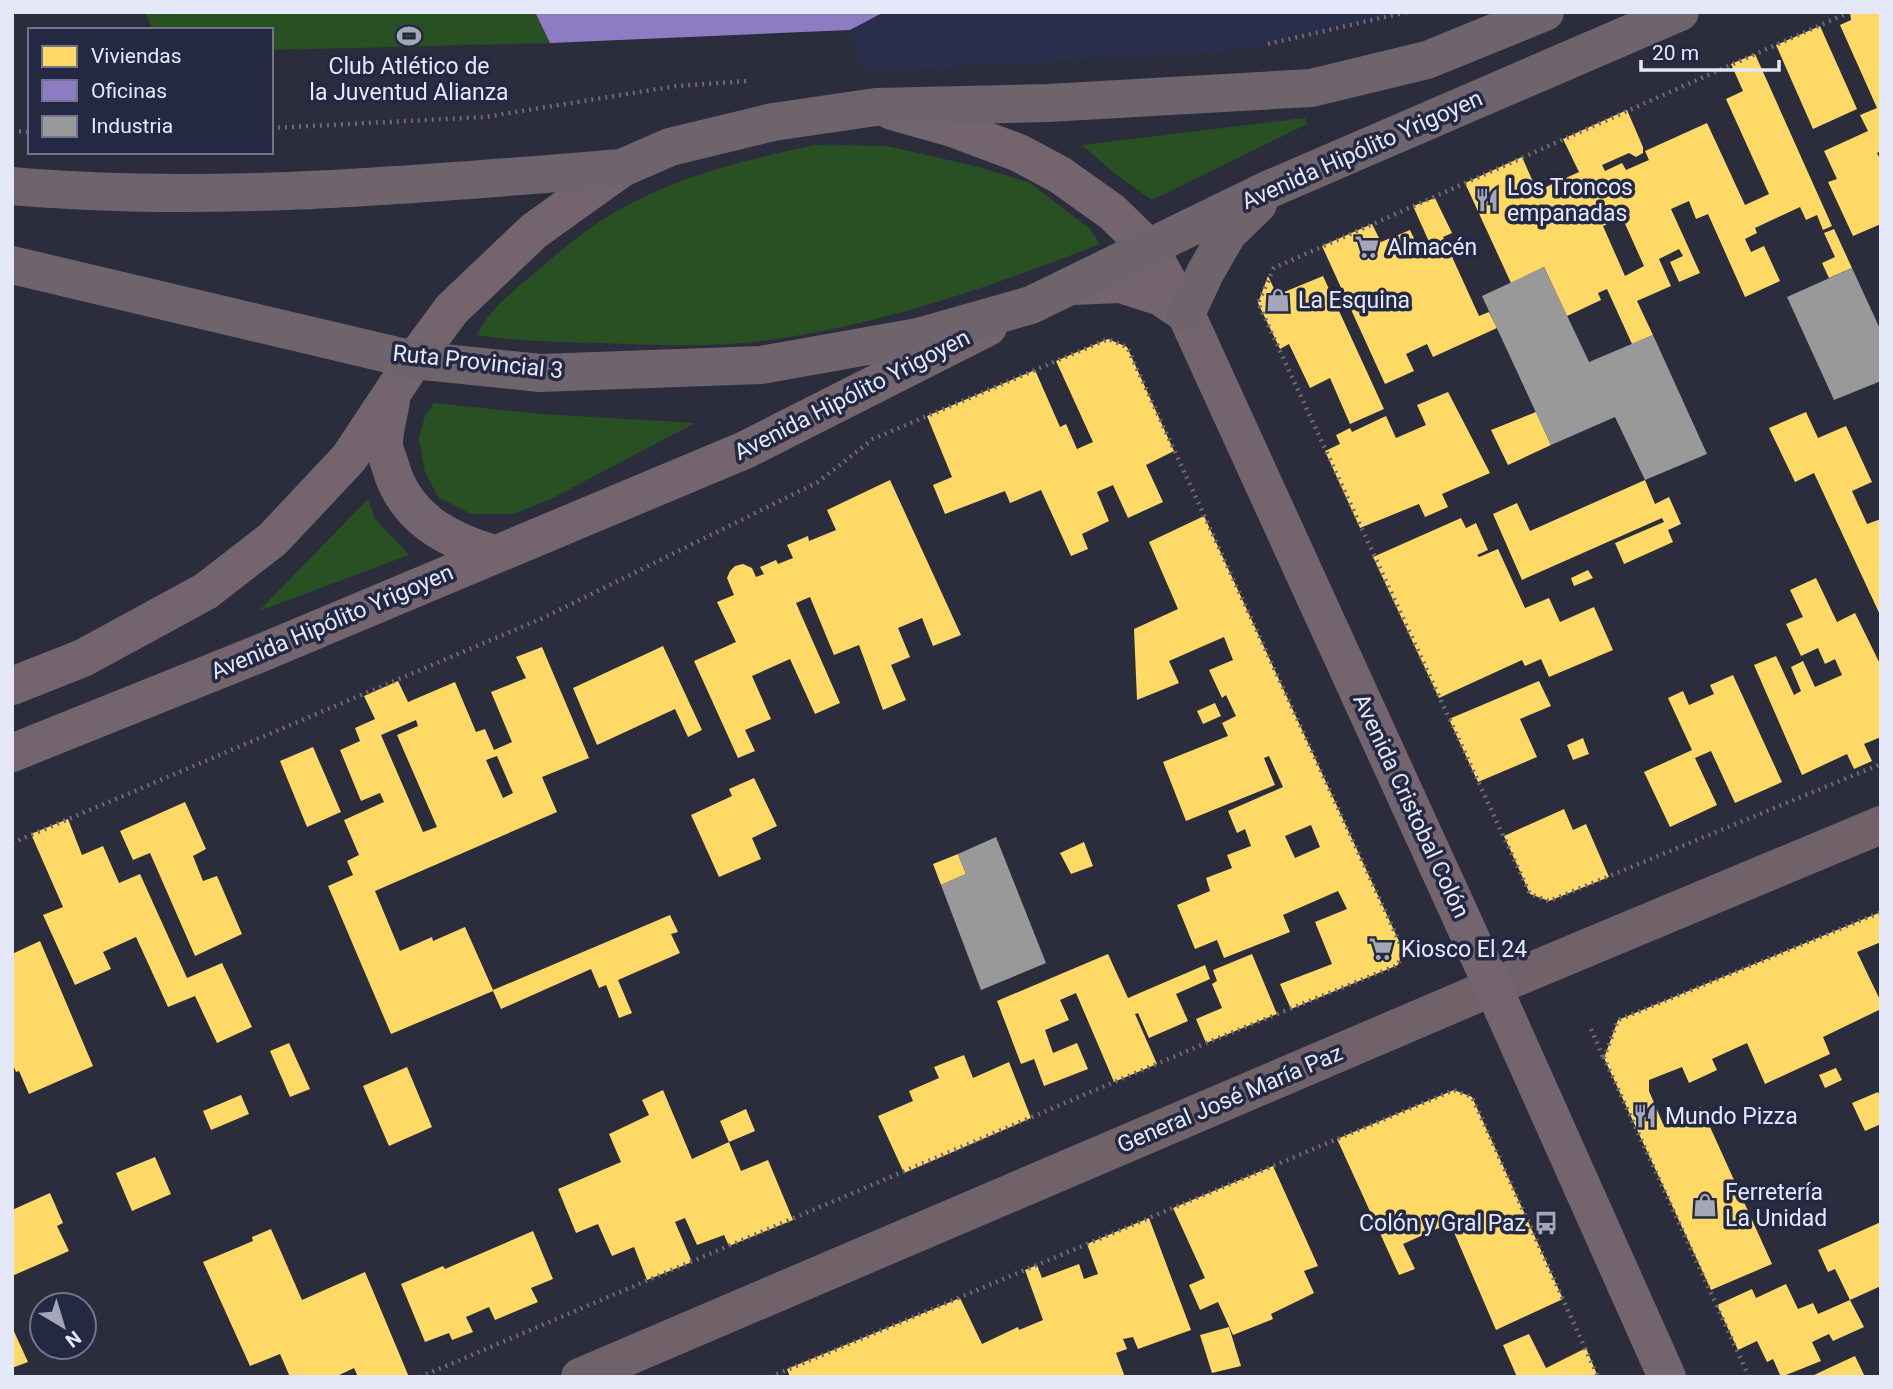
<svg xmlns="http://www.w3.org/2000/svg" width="1893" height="1389" font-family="Roboto,sans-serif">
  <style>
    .built { fill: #292e4c }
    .green { fill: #285023 }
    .homes { fill: #ffd966; fill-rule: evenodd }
    .offices { fill: #8e7cc3 }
    .industry { fill: #999 }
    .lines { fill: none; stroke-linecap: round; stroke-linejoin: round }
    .path { stroke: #716870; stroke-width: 4.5; stroke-dasharray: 2 5; stroke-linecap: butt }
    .minor { stroke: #716269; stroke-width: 38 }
    .secondary { stroke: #73646d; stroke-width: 38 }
    .primary { stroke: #6f636c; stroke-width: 38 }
    .labels { text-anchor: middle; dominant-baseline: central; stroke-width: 7; stroke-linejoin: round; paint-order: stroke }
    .poi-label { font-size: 23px; fill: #e4e8f9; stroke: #242843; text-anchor: start }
    .street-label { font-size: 23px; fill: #e4e8f9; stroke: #242843 }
  </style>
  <rect width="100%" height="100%" fill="#2b2d3c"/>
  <polygon class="built" points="884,12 1403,12 1403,14 1240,50 863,72 850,30"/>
  <g class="green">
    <polygon points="145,12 535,12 550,43 271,50 271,30 153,30"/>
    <polygon points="1305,118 1307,124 1152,200 1113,172 1082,145"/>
    <path d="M815,145l72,1 92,21 51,16 60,46 10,15c-107,42 -217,80 -331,96 -56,8 -114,5 -170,3 -41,-1 -81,-1 -122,-8 12,-25 33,-41 54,-59 26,-22 51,-44 81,-62 61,-37 133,-54 203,-69z"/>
    <polygon points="434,403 542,414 695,423 549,500 513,514 471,514 438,497 425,472 419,438 425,416"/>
    <polygon points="368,499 375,519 409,555 259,611"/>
  </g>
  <g class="homes">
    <polygon points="1850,12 1881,12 1881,151 1877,153 1881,161 1881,224 1853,236 1828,182 1837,179 1824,151 1868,131 1860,115 1877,108 1840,25 1851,20"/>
    <polygon points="1820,26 1857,109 1813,129 1776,45"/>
    <path d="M1755,54l77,172 -9,4 -6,-15 -11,5 -6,-13 -45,21 2,5 -12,6 6,13 13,-6 16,35 -35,16 -37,-83 -12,5 -7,-18 -18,8 29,64 -21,9 -9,-20 13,-6 -4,-7 -20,10 12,27 -34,15 16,34 -21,9 -25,-55 -9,4 3,7 -34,16 -23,-49 -33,16 -46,-100 57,-26 15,34 42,-19 -16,-33 64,-29 16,37v6l-7,4 -7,-4 -27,12 3,6 17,-8 4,7 23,-10 -4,-9 62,-28 38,82 24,-11 -43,-95 17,-8 -12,-27zM1622,217l22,49 -19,10 -22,-50z"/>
    <polygon points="1435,198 1452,233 1443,237 1479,316 1489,312 1497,328 1433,357 1427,344 1406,354 1414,371 1385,384 1322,246 1372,224 1381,242 1410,230 1419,249 1430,244 1413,206"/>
    <polygon points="1834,229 1852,268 1829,278 1822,263 1835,257 1824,233"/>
    <polygon points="1268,276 1277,295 1323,276 1384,409 1350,424 1330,378 1310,388 1289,344 1280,349 1258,303"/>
    <polygon points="1108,339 1127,347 1174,451 1146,465 1163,502 1128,518 1113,485 1097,492 1109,521 1082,534 1088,549 1071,556 1041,490 1010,503 1005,491 945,514 933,485 952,477 927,416 1035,370 1060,427 1066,424 1077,449 1093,442 1056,361"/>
    <polygon points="1448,392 1490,473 1442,494 1448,507 1425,517 1419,504 1360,528 1325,451 1340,444 1336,435 1350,428 1352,432 1386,416 1396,438 1426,425 1417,405"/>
    <polygon points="1536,412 1551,445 1508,465 1491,430"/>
    <polygon points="1806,412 1818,438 1846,426 1872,482 1852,491 1867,524 1881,519 1881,617 1814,473 1795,482 1769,428"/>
    <polygon points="890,480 961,635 933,646 922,618 898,628 910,657 891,665 906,700 883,710 859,645 834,655 810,597 796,603 840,703 815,714 790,659 752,676 771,719 745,730 755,751 738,758 694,661 736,642 717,602 734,595 727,578 730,571 735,566 743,564 752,568 756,577 764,574 760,567 776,560 778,564 793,558 787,545 808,536 809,541 836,530 827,510"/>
    <polygon points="1645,480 1655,504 1669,497 1681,524 1668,530 1673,542 1624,564 1615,543 1664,522 1662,518 1522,580 1493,514 1517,503 1530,531"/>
    <path d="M1204,516l199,434 -5,15 -107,44 -11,-25 52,-20 -17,-42 32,-13 -9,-18 -55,24 7,17 -66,26 -7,-18 -22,9 -18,-44 33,-14 -4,-13 26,-10 -5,-13 24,-9 -6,-17 -8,4 -9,-22 55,-24 -14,-31 -5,2 11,27 -89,36 -23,-59 65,-26 -6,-13 14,-7 -10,-21 -4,3 -13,-28 24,-10 -9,-23 -55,24 10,22 -42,17 -3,-71 44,-20 -29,-67zM1311,825l9,22 -25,11 -10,-22z"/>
    <polygon points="1461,518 1466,528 1476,523 1488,550 1477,555 1479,557 1498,549 1525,608 1549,598 1560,622 1594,607 1613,650 1549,677 1541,659 1525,666 1522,660 1439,698 1373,557"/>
    <polygon points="1588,570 1593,578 1574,586 1571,578"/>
    <polygon points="1816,578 1837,622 1855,613 1881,666 1881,737 1864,744 1872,761 1854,769 1847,754 1802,775 1754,665 1776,656 1794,695 1801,691 1791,667 1803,661 1815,687 1842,675 1835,659 1825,664 1818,648 1801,656 1786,624 1803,617 1790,590"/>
    <polygon points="663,646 702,730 688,737 675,709 597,745 573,688"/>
    <path d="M542,647l47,111 -47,19 15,35 -182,79 25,60 32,-14 1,4 32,-14 28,63 177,-75 8,17 -7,2 9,19 -62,27 14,33 -13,5 -13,-33 -7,3 -8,-19 -90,40 -8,-18 -102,43 -63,-148 25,-11 -6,-14 12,-6 -15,-35 40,-18 -4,-9 -19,8 -21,-51 20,-9 -5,-13 20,-9 -11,-23 34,-15 10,21 47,-20 21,50 9,-3 9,21 18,-8 -21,-50 35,-14 -10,-21zM416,720l2,6 -21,9 40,92 -14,5 -42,-97zM497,756l16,37 -10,5 -17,-38z"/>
    <polygon points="1733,675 1782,782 1735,803 1711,751 1695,758 1717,805 1670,827 1644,772 1692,750 1668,698 1683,691 1689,705 1714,694 1710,685"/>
    <polygon points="1539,681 1551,706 1520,719 1537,757 1478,782 1449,719"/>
    <polygon points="1215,703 1221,716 1203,724 1197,711"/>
    <polygon points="1583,738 1589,754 1573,760 1567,745"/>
    <polygon points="313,747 341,812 307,827 280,761"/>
    <polygon points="754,778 777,826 752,838 761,859 719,877 691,815 732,796 729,789"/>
    <polygon points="185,802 206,849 193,856 203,881 217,876 242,934 195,956 150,853 133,860 120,831"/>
    <polygon points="1564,809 1573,830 1586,824 1609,877 1549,901 1530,894 1504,836"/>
    <polygon points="68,819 82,855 103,846 119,883 140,874 187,978 222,963 252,1027 217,1043 195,996 168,1007 136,937 103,952 111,969 75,985 43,915 63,907 31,834"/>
    <polygon points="1084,842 1093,866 1071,874 1060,853"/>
    <polygon points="958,854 966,874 941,885 933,864"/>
    <polygon points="1881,912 1881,942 1857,952 1881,1002 1881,1009 1823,1037 1830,1054 1765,1084 1747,1043 1712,1059 1717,1070 1689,1083 1682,1067 1649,1080 1649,1091 1663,1124 1701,1107 1772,1264 1711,1290 1604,1058 1618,1020"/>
    <polygon points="40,941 93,1066 29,1094 19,1071 16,1072 12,1063 12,954"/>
    <polygon points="1108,954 1128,998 1205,965 1210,979 1176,994 1188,1021 1149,1038 1138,1013 1135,1014 1157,1064 1114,1082 1076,993 1060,1000 1069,1020 1045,1030 1053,1053 1077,1043 1088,1069 1044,1086 1034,1059 1021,1064 997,1001"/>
    <polygon points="1252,954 1277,1014 1206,1043 1196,1019 1222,1008 1212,984 1217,981 1213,970"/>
    <polygon points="289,1043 310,1089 290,1097 270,1051"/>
    <polygon points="964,1055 973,1078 1009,1062 1031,1118 904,1173 878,1116 913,1101 909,1091 939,1078 934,1067"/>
    <polygon points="407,1067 432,1127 389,1146 363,1086"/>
    <polygon points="1836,1068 1842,1080 1825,1088 1819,1075"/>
    <polygon points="663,1090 692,1159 729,1142 741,1171 768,1160 793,1220 729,1246 724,1235 697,1245 685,1218 675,1222 692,1262 647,1280 634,1247 612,1256 598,1224 576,1233 558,1189 621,1162 609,1134 649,1115 642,1100"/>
    <polygon points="1454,1090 1472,1097 1563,1299 1496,1330 1450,1223 1403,1244 1415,1269 1399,1275 1337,1139"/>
    <polygon points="1878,1092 1881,1098 1881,1124 1865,1131 1852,1103"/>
    <polygon points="241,1095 249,1114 211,1130 203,1111"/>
    <polygon points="746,1109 755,1131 729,1142 720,1121"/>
    <polygon points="155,1157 171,1194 132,1211 116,1173"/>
    <polygon points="1273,1166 1318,1266 1304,1271 1314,1293 1271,1314 1273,1319 1233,1335 1218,1302 1200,1310 1189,1285 1205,1278 1173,1208"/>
    <polygon points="50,1193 63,1223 57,1226 69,1251 12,1276 12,1210"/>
    <polygon points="1149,1218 1191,1330 1138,1349 1133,1337 1123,1339 1127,1349 1116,1353 1125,1377 790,1377 787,1369 960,1298 982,1344 1018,1327 1019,1330 1043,1320 1025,1270 1037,1265 1042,1278 1079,1264 1084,1279 1098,1274 1087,1244"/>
    <polygon points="1881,1222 1881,1286 1850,1300 1835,1269 1828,1272 1818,1250"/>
    <polygon points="271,1229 302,1300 365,1272 409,1377 358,1377 354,1368 335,1377 290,1377 280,1354 250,1366 203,1262 253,1241 252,1237"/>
    <polygon points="533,1231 553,1279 531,1288 538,1302 495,1320 489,1307 466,1317 473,1332 452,1340 449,1333 425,1342 401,1284 443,1266 445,1269"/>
    <polygon points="1786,1284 1798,1309 1813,1303 1818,1314 1850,1300 1864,1327 1833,1341 1829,1334 1812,1342 1821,1361 1781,1377 1773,1359 1767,1362 1757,1341 1738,1350 1717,1305 1752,1289 1756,1298"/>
    <polygon points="12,1327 28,1362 12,1368"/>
    <polygon points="1229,1327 1241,1366 1212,1373 1200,1335"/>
    <polygon points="1529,1334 1546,1368 1586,1348 1598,1377 1517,1377 1503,1345"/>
    <polygon points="1855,1356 1865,1377 1810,1377 1831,1367"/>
  </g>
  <polygon class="offices" points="535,12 884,12 850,30 550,43"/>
  <g class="industry">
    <polygon points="1544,267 1589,362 1653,335 1707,454 1645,480 1615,417 1551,445 1482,296"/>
    <polygon points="1852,268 1881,331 1881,381 1834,400 1787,297"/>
    <polygon points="996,837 1046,963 981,990 941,885 966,874 958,854"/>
  </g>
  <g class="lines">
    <g class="path">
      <polyline points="1850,12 1274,268 1258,303 1530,894 1549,901 1881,764"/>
      <polyline points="1268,44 1407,12"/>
      <polyline points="271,128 485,117 676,86 747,81"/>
      <polyline points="12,131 30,132"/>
      <polyline points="12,843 543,618 818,482 873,439 1108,339 1127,347 1403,950 1398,965 1206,1043 420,1377"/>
      <polyline points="1591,1029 1603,1057"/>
      <polyline points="770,1377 1454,1090 1472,1097 1598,1377"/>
      <polyline points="1749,1377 1604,1058 1618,1020 1881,912"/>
    </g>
    <polyline class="minor" points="580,1377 1493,987 1881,825"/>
    <g class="secondary">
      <polyline points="892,111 952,128 1019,153 1060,175 1112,212 1149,248 1186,314 1493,987 1667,1377"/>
      <polyline points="1073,286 1120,284 1161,297 1186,314"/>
      <path d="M391,401c-2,13 -7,29 -7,43 0,6 4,14 6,21 14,52 56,75 105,89"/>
      <polyline points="12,686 83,658 206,591 273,539 349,458 414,360 452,309 534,231 622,168"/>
      <polyline points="12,753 256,655 745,450 988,327"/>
    </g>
    <g class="primary">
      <path d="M12,186c204,18 407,-2 610,-18l48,-21 103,-25 103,-15 172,-4 263,-15 116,-28 118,-48"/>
      <polyline points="12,265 414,360 540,373 761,365 918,337 1031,305 1265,191 1680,12"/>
      <polyline points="1186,314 1205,273 1228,233 1258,204"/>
    </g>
  </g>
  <defs>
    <g id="stadium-bare" transform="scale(1.89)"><path d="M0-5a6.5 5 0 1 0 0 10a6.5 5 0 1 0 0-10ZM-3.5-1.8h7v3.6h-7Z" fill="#a3a7b7" stroke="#242843" stroke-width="2.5" paint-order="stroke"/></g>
    <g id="restaurant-bare" transform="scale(1.89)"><path d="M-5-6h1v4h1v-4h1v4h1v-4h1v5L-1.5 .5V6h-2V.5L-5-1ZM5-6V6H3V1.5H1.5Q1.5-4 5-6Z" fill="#a3a7b7" stroke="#242843" stroke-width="2.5" paint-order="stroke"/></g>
    <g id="supermarket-bare" transform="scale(1.89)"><path d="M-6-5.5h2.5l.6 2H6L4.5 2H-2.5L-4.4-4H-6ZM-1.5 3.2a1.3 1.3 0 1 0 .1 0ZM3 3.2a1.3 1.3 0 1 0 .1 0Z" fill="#a3a7b7" stroke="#242843" stroke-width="2.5" paint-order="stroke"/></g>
    <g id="shop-bare" transform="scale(1.89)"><path d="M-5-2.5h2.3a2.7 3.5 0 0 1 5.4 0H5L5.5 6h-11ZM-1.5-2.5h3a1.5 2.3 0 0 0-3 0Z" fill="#a3a7b7" stroke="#242843" stroke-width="2.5" paint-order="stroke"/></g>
    <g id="bus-bare" transform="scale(1.89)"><path d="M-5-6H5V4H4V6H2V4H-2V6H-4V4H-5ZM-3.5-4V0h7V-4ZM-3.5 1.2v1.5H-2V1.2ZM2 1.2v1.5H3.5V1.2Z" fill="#a3a7b7" stroke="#242843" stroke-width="2.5" paint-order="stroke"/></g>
  </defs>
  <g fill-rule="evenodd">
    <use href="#stadium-bare" x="409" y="36"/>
    <use href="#restaurant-bare" x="1487" y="200"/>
    <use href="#supermarket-bare" x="1367" y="247"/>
    <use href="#shop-bare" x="1278" y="300"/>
    <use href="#supermarket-bare" x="1381" y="949"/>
    <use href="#restaurant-bare" x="1645" y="1116"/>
    <use href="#shop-bare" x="1705" y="1205"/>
    <use href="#bus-bare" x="1546" y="1223"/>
  </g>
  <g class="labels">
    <g class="poi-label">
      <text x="409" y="66" text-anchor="middle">Club Atlético de<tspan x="409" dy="26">la Juventud Alianza</tspan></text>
      <text x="1507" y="187">Los Troncos<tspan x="1507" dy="26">empanadas</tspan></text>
      <text x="1387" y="247">Almacén</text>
      <text x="1298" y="300">La Esquina</text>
      <text x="1401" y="949">Kiosco El 24</text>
      <text x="1665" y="1116">Mundo Pizza</text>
      <text x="1725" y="1192">Ferretería<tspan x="1725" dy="26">La Unidad</tspan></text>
      <text x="1526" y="1223" text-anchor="end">Colón y Gral Paz</text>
    </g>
    <g class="street-label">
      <text transform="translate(1362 150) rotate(-24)">Avenida Hipólito Yrigoyen</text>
      <text transform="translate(478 362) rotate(6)">Ruta Provincial 3</text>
      <text transform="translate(852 395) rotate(-27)">Avenida Hipólito Yrigoyen</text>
      <text transform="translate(332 622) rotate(-23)">Avenida Hipólito Yrigoyen</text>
      <text transform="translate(1411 806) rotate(65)">Avenida Cristobal Colón</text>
      <text transform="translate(1230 1099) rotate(-23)">General José María Paz</text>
    </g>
  </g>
  <rect width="1893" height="1389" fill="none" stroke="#e4e8f9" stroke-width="28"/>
  <rect x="28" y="28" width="245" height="126" fill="#242843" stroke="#71758c" stroke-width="2"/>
  <rect x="42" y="46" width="35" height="21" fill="#ffd966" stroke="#71758c" stroke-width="2"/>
  <text x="91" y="63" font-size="21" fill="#e4e8f9">Viviendas</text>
  <rect x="42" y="80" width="35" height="21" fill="#8e7cc3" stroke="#71758c" stroke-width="2"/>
  <text x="91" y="98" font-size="21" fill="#e4e8f9">Oficinas</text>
  <rect x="42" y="116" width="35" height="21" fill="#999999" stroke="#71758c" stroke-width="2"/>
  <text x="91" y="133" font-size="21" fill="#e4e8f9">Industria</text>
  <g transform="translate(63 1326) rotate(142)"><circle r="33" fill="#242843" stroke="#71758c" stroke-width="2"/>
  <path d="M0-5L12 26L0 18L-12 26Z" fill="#a3a7b7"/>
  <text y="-10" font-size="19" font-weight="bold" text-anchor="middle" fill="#e4e8f9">N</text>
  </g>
  <path d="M1641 60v10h138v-10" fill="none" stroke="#e4e8f9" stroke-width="3.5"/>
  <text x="1652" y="60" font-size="21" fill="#e4e8f9" stroke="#242843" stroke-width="5" paint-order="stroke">20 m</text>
</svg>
